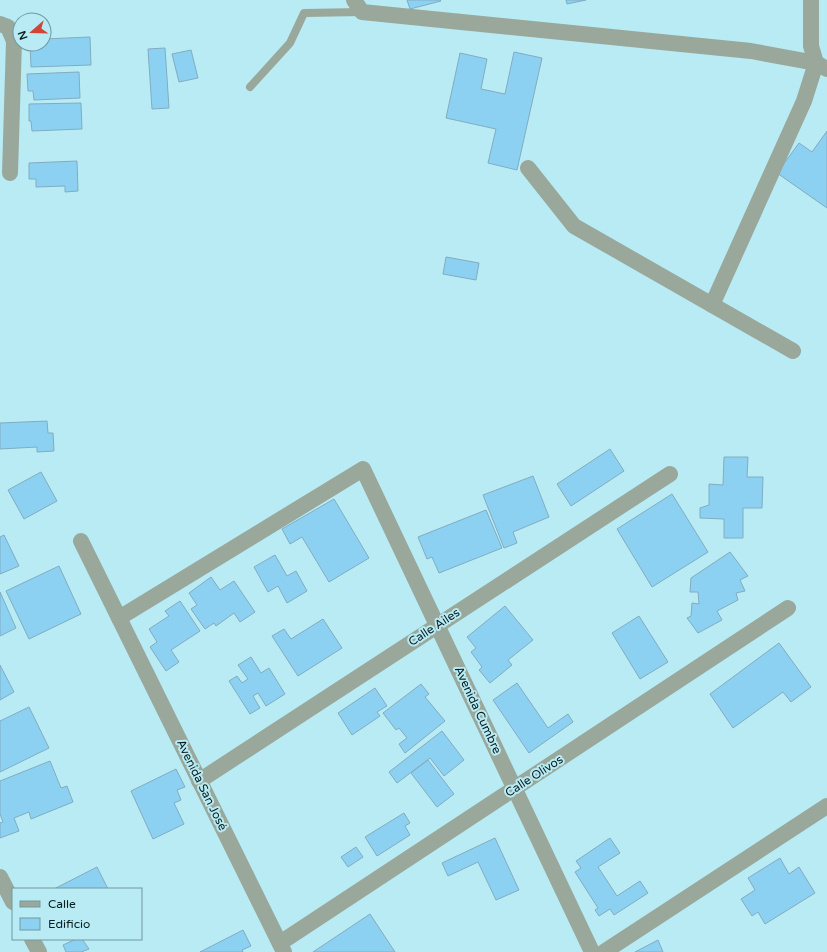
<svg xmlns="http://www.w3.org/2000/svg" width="827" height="952" font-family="'Varela Round',sans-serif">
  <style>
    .building { fill: #8dd1f2; stroke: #82acc0 }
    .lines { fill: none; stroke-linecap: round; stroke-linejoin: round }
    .service { stroke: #99a89b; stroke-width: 8 }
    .minor { stroke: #99a89b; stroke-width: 16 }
    .labels { text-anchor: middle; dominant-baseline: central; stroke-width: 4; stroke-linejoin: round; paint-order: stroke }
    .street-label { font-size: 12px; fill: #0a1e21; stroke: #b8ebf4 }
  </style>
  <rect width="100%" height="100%" fill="#b8ebf4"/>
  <g class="building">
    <polygon points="407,0 440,0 441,1 410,9"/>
    <polygon points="566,0 586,0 567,4"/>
    <polygon points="90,37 91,65 31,67 30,44 44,44 44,39"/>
    <polygon points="165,48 169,108 152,109 148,49"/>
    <polygon points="191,50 198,78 179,82 172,54"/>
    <polygon points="514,52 542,58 517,170 488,163 496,129 446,118 460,53 487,59 481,89 505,94"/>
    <polygon points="79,72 80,98 34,100 33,91 28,91 27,74"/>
    <polygon points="81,103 82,129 32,131 31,121 29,121 29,104"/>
    <polygon points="827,131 827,208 777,173 799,143 812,152"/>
    <polygon points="77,161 78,191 65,192 65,186 36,187 36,179 29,179 29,163"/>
    <polygon points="446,257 479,263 476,280 443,274"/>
    <polygon points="47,421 48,433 53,433 54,451 37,452 37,447 0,449 0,423"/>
    <polygon points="610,449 624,471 571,506 557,484"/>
    <polygon points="724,457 748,457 747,477 763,477 762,508 743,508 743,538 724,538 724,519 700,518 700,508 709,505 709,484 723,485"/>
    <polygon points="41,472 57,501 24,519 8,490"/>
    <polygon points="533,476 549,517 513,532 517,543 504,548 483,495"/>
    <polygon points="672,494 708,552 652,587 617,529"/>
    <polygon points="334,499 369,558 329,582 302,537 290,544 282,529"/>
    <polygon points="486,510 502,548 439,573 432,557 427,559 418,537"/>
    <polygon points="4,535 19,566 0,574 0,537"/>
    <polygon points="730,552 748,576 740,580 745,591 736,593 738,600 717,611 722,620 698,633 687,618 691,616 692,603 699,604 698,592 690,592 691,578"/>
    <polygon points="275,555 287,576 296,571 307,591 287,603 278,586 268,592 254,567"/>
    <polygon points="59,566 81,614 29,639 6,591"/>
    <polygon points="211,577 220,590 234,581 255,612 240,622 234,613 216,626 214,623 205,629 191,609 197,605 189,593"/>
    <polygon points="0,592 16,628 0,636"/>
    <polygon points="180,601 200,631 171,650 179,662 166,671 150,647 157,642 149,629 169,616 165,611"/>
    <polygon points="505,606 533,640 508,660 512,665 490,683 479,670 482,667 471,652 476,648 467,637"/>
    <polygon points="639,616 668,662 640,679 612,633"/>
    <polygon points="323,619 342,648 298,676 272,636 284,629 291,639"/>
    <polygon points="779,643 811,687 791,702 783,692 733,728 710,694"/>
    <polygon points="251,657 261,673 269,668 285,694 266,706 258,693 253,696 260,708 250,714 229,681 237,676 242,683 248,679 238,665"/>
    <polygon points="0,665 14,692 0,700"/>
    <polygon points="517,683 548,728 568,714 573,722 529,753 493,700"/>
    <polygon points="421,684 429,694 425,697 445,721 405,753 399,744 407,738 399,728 396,730 383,713"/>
    <polygon points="375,688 387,706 377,712 380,716 352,735 338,713"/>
    <polygon points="29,707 49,748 0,772 0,721"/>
    <polygon points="442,731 464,760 444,776 430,758 397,783 389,772"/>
    <polygon points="428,760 454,794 437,807 411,773"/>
    <polygon points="50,761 61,788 67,786 73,802 31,819 29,812 14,818 19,831 0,838 0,823 3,822 0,814 0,781"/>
    <polygon points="176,769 185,787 177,790 181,800 174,803 184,824 153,839 131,791"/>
    <polygon points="404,813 410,823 405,826 410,835 377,856 365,837"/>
    <polygon points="495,838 519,890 496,900 478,862 448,876 442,863"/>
    <polygon points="610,838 620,853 598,867 617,896 640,881 648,893 614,915 610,909 599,916 595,910 598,908 575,872 581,868 576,861"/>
    <polygon points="356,847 363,857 348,867 341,857"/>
    <polygon points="780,858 789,874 799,867 815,893 765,924 758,912 752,916 741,899 755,890 748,878"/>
    <polygon points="97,867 108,889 54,889"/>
    <polygon points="370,914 395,952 313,952"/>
    <polygon points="243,930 251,946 242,950 243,952 200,952"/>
    <polygon points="76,939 82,939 89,949 81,952 66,952 63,945"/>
    <polygon points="658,940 663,952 635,952"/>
  </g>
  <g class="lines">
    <polyline class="service" points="250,87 290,43 304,13 362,12"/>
    <g class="minor">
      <polyline points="354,0 362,12 751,51 816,63 827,69"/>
      <polyline points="0,24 8,27 14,41 10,173"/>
      <polyline points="528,168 574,226 793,351"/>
      <polyline points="712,305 804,101 816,63 811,46 811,0"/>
      <polyline points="81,541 284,952"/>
      <polyline points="119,618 363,469 592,952"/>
      <polyline points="199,781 670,474"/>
      <polyline points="0,877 13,902"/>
      <polyline points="32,939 39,952"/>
      <polyline points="280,943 788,608"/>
      <polyline points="604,952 827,806"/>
    </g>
  </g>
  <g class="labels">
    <g class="street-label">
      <text transform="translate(434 627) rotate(-33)">Calle Ailes</text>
      <text transform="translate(478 710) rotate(65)">Avenida Cumbre</text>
      <text transform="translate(534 776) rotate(-33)">Calle Olivos</text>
      <text transform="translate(202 785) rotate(64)">Avenida San José</text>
    </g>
  </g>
  <rect x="12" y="888" width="130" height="52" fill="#b8ebf4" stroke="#7299a0"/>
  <rect x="20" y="901" width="20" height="6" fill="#99a89b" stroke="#7299a0"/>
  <text x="48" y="908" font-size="12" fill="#0a1e21">Calle</text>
  <rect x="20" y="918" width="20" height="12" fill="#8dd1f2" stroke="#7299a0"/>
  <text x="48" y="928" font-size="12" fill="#0a1e21">Edificio</text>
  <g transform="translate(32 32) rotate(250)"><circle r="19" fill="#b8ebf4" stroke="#7299a0"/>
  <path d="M0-3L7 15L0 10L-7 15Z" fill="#d14436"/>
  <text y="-6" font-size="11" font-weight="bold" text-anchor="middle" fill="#0a1e21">N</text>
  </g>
</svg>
